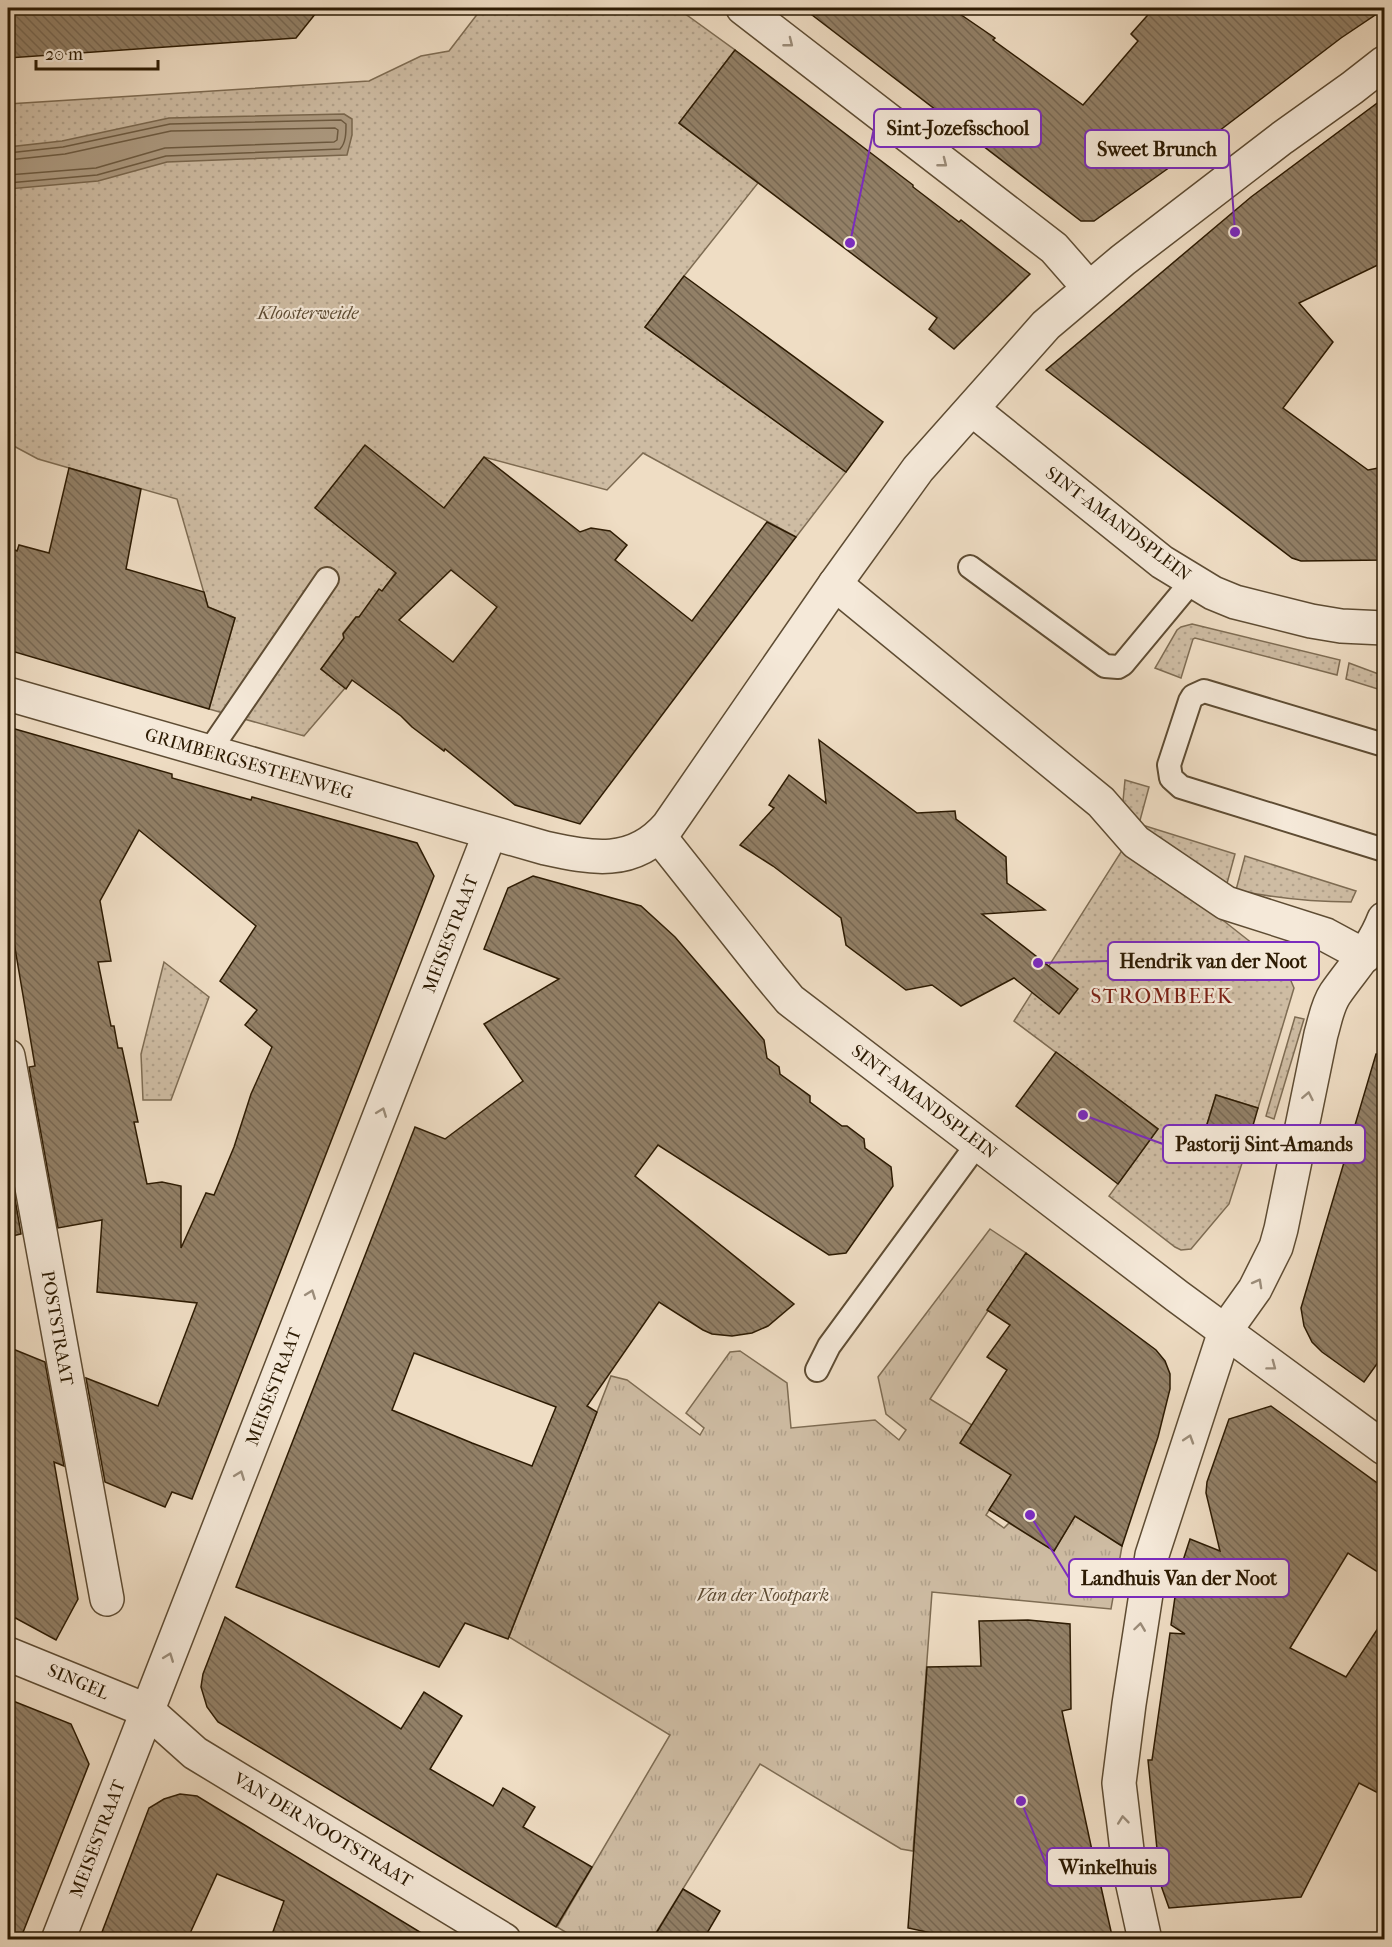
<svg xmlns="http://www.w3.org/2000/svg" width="1392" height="1947" font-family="'IM FELL French Canon',serif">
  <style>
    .grass { fill: url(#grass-dots); stroke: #7e6c53; stroke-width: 1.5 }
    .park { fill: url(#park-tufts); stroke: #7e6c53; stroke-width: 1.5 }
    .water { fill: #ad9b82; stroke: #7a684f; stroke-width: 1.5 }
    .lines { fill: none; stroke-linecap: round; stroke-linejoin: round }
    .shore { stroke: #6d5b42; stroke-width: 1.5 }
    .building { fill: url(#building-back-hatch); stroke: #2d1b03; stroke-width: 1.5; fill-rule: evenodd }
    .service-casing { stroke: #5e4c33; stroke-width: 26 }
    .pedestrian-casing { stroke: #5e4c33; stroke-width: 36 }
    .minor-casing { stroke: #5e4c33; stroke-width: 36 }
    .service { stroke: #f5e9d9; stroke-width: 22 }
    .pedestrian { stroke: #f5e9d9; stroke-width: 33 }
    .minor { stroke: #f5e9d9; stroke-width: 33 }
    .oneway { stroke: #9b8c79 }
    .labels { text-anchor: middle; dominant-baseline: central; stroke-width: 4.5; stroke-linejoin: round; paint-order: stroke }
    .park-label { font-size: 18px; font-style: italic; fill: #5d4b33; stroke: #f5e9d9 }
    .street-label { font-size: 18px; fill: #2d1b03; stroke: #f5e9d9 }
    .quarter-label { font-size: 21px; letter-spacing: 1.5px; fill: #7a1f14; stroke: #f5e9d9 }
    .leader { fill: none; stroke: #7b2cbf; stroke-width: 2 }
    .callout-dot { fill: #7b2cbf; stroke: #f5e9d9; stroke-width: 2 }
    .callout { fill: #f5e9d9; stroke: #7b2cbf; stroke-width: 2 }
    .callout-label { font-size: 20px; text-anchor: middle; font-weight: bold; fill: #2d1b03 }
  </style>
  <defs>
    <pattern id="grass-dots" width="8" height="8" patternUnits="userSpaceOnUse" patternTransform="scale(1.5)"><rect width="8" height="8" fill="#cebca3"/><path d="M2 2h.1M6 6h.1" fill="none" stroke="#b1a18b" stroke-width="1.8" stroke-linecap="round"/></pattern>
    <pattern id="park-tufts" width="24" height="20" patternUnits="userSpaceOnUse" patternTransform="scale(1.5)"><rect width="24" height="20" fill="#cebca3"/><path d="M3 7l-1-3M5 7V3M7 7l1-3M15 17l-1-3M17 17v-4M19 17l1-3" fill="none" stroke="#b1a18b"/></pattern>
    <pattern id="building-back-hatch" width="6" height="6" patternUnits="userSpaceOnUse" patternTransform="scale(1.5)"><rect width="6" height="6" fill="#928067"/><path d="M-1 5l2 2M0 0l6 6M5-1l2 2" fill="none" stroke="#786853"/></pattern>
  </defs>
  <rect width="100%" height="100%" fill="#efddc4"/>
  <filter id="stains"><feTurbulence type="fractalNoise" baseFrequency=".00333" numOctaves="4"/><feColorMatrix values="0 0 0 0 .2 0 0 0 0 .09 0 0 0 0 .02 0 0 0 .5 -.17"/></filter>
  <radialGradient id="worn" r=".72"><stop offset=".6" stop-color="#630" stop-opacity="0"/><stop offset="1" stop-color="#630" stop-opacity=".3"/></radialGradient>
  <g class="grass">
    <polygon points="482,8 677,8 735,50 679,123 758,183 684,276 645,327 846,472 796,537 643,453 607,490 484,457 417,543 385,587 373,615 356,617 343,633 345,648 334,651 321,669 345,688 304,736 209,709 235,618 208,607 177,499 38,459 8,443 8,104 369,81 421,56 449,51"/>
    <polygon points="1192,624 1340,660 1337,675 1195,638 1193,639 1181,678 1155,668 1177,630 1181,627"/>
    <polygon points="1349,663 1384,676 1384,691 1346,679"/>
    <polygon points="1125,780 1149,787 1139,824 1235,854 1226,887 1122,812"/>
    <polygon points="1126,844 1295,977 1291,981 1294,988 1258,1108 1216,1095 1200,1147 1243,1160 1229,1204 1191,1249 1181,1250 1175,1247 1109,1196 1158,1129 1014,1021"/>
    <path d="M1245,856l111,35 -5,11c-39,0 -77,-4 -115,-12z"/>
    <polygon points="164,962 209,997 171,1100 143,1100 141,1054"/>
    <polygon points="1295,1017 1304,1019 1274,1119 1266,1116"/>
  </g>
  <polygon class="park" points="990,1229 1026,1253 930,1399 972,1425 1019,1480 1007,1501 998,1496 986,1515 1004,1528 1009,1523 1054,1551 1075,1516 1122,1546 1111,1609 932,1592 913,1851 901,1849 760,1764 652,1939 577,1939 557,1927 670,1735 509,1637 611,1376 627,1380 700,1435 704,1428 686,1413 730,1352 740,1351 787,1383 791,1428 875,1420 899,1440 906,1430 886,1414 878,1377"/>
  <polygon class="water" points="344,114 352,119 352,135 347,155 167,162 98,181 8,189 8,147 62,141 169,118"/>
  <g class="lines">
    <g class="shore">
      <path d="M8,153l55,-6 107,-23 171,-4 5,4c0,8 0,19 -6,25l-174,7 -69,19 -89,8"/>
      <polyline points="8,160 65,154 171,131 335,128 338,130 337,140 334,142 165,148 96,168 8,175"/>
    </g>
  </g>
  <g class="building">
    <polygon points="8,8 320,8 296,38 8,58"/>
    <polygon points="803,8 951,8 995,38 993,40 1083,105 1138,41 1131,34 1154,8 1384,8 1384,9 1341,38 1194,150 1094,221 1081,221"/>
    <polygon points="735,50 913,185 913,187 959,222 961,220 1030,274 954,349 929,329 937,318 679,123"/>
    <polygon points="1384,98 1384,262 1299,303 1333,342 1283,408 1368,470 1384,467 1384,560 1301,561 1292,558 1046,370 1251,197"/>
    <polygon points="684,276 883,422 846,472 645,327"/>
    <path d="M365,445l79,63 40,-51 96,75 11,-4 19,3 17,14 -12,15 77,61 75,-99 29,15 -216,287 -65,-19 -70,-56 -1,2 -32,-24 -11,-11 -49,-36 -6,9 -25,-20 23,-31 -1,-4 13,-17h3l20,-28 3,2 14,-18 -81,-65zM451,570l46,37 -44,55 -54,-42z"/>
    <polygon points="69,468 141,489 126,569 204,592 208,607 235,618 209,709 8,650 8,547 17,551 19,545 49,553"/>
    <path d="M8,727l164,47v4l79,22 1,-3 165,46 17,33 -242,623 -20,-7 -7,15 -60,-25 -19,-104 72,28 39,-103 -100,-11 5,-72 -44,8 -29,-161 6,-1 -27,-159zM139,830l117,96 -36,55 37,29 -12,15 27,22 -21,47 -17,53 -20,48 -8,-2 -25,55v-62l-19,-4 -15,2 -13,-62h4l-9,-42 -7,-32h-4l-4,-22h-3l-13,-64 13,-1 -11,-60z"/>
    <polygon points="819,740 917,813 955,811 956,819 1006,857 1007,883 1045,910 982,914 1078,989 1059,1014 1014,978 961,1006 932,985 906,990 846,945 841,918 773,866 740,845 774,808 769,805 789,775 826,803"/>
    <path d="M533,876l108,30 34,31 89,103 3,18 12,9 1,7 30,22v6l32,24h5l17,13 1,9 26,19 2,19 -47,67 -17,2 -171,-110 -23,31 159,128 -26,22 -16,7 -20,3 -20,-2 -9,-4 -44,-28 -72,104 10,6 -89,227 -43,-16 -26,44 -203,-80 179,-460 30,12 78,-58 -39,-57 75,-45 -75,-30 24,-61zM414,1353l142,54 -24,59 -60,-23 -80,-33z"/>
    <polygon points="1056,1052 1158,1129 1118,1184 1016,1106"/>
    <polygon points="1376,1054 1384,1055 1384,1354 1364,1382 1322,1352 1312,1342 1304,1326 1301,1308"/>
    <polygon points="1216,1095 1258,1108 1243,1160 1200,1147"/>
    <polygon points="8,1158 21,1234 8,1237"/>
    <polygon points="1026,1253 1156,1350 1165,1361 1170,1374 1170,1389 1158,1437 1122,1546 1075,1516 1054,1551 989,1510 1011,1475 960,1443 1007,1370 987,1357 1010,1325 987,1310"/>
    <polygon points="8,1347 45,1362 64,1466 54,1462 78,1599 56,1640 8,1614"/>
    <polygon points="1271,1406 1384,1488 1384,1576 1348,1553 1290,1648 1346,1677 1384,1619 1384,1796 1359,1783 1301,1897 1169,1908 1152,1860 1158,1859 1148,1760 1152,1760 1170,1633 1185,1634 1171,1625 1178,1576 1190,1539 1220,1551 1206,1493 1207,1482 1229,1419"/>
    <polygon points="225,1617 401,1729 424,1692 462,1716 430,1769 493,1806 503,1788 535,1807 523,1827 592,1867 556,1927 218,1722 207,1707 201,1687 203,1674"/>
    <polygon points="1028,1620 1070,1624 1071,1709 1062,1711 1096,1869 1097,1869 1113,1940 964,1940 908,1928 927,1667 981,1666 979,1621"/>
    <polygon points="8,1699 71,1724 89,1764 20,1940 8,1940"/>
    <polygon points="180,1794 197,1796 433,1940 270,1940 284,1901 217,1874 187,1940 99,1940 149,1808 164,1799"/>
    <polygon points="683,1889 720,1911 703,1940 652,1940"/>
  </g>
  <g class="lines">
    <g class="service-casing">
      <g id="service">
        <polyline points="970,567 1105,666 1118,667 1123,664 1192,581"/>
        <polyline points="1384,745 1204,691 1193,696 1190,701 1169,765 1171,778 1181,787 1384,850"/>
        <polyline points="208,753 327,579"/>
        <polyline points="817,1370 829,1346 978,1143"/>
      </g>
    </g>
    <g class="pedestrian-casing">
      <polyline id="pedestrian" points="835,584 1101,802 1136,842 1226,903 1326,935 1365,956"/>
    </g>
    <g class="minor-casing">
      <g id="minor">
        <polyline points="743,8 1054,248 1089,288"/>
        <polyline points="973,410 1162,562 1213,593 1235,602 1311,621 1341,626 1384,628"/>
        <path d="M8,694l537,154c46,10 88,19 123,-22l167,-242 83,-115 128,-144 77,-65 159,-122 70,-50 32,-25"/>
        <polyline points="659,836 770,976 790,1000 1177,1296 1384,1448"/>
        <polyline points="8,1056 107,1599"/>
        <polyline points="8,1654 148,1711 195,1753 504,1940"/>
        <polyline points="58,1940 490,833"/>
        <path d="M1145,1940l-16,-73 -10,-84 10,-79 23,-149 73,-224 30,-42 21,-42 5,-18 40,-195c4,-13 6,-28 14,-40 18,-26 38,-46 49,-75"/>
      </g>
    </g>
    <use href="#service" class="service"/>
    <use href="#pedestrian" class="pedestrian"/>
    <use href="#minor" class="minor"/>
  </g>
  <defs><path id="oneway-chevron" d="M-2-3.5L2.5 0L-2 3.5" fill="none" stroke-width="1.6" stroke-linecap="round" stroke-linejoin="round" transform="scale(1.5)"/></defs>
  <g class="oneway">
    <use href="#oneway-chevron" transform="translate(789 43) rotate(38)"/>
    <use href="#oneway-chevron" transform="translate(943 163) rotate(38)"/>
    <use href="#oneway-chevron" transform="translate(1308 1096) rotate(-79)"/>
    <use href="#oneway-chevron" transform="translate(382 1112) rotate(-69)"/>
    <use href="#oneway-chevron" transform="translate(1258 1283) rotate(-61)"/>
    <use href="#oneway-chevron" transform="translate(311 1294) rotate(-69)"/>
    <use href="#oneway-chevron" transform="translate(1272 1366) rotate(37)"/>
    <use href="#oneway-chevron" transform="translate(1189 1439) rotate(-72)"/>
    <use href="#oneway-chevron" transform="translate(240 1475) rotate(-69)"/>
    <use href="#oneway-chevron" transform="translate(1140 1627) rotate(-82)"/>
    <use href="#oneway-chevron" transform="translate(169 1657) rotate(-69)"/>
    <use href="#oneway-chevron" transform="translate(1123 1820) rotate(-96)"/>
  </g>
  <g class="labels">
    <g class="park-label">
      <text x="308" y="313">Kloosterweide</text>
      <text x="763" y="1595">Van der Nootpark</text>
    </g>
    <g class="street-label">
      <text transform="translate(1118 524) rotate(37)">SINT-AMANDSPLEIN</text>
      <text transform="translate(249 764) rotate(16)">GRIMBERGSESTEENWEG</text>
      <text transform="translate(451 934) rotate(-69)">MEISESTRAAT</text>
      <text transform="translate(924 1102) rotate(37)">SINT-AMANDSPLEIN</text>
      <text transform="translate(57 1328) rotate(80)">POSTSTRAAT</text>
      <text transform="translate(274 1387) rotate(-69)">MEISESTRAAT</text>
      <text transform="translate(78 1682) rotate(23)">SINGEL</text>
      <text transform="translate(323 1830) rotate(31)">VAN DER NOOTSTRAAT</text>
      <text transform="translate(98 1839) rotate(-69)">MEISESTRAAT</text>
    </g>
    <g class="quarter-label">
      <text x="1162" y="996">STROMBEEK</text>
    </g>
  </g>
  <path class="leader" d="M850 243L874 128M1235 232L1229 149M1038 963L1108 961M1083 1115L1163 1144M1030 1515L1069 1578M1021 1801L1047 1867"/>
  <g class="callout-dot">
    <circle cx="850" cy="243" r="6"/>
    <circle cx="1235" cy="232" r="6"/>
    <circle cx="1038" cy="963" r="6"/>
    <circle cx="1083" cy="1115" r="6"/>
    <circle cx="1030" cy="1515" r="6"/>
    <circle cx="1021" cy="1801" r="6"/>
  </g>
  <g class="callout">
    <rect x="874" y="109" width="167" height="38" rx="6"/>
    <rect x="1085" y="130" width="144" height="38" rx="6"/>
    <rect x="1108" y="942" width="211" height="38" rx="6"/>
    <rect x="1163" y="1125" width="202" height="38" rx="6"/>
    <rect x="1069" y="1559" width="220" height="38" rx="6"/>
    <rect x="1047" y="1848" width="122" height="38" rx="6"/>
  </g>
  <g class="callout-label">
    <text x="958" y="135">Sint-Jozefsschool</text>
    <text x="1157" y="156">Sweet Brunch</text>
    <text x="1213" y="968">Hendrik van der Noot</text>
    <text x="1264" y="1151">Pastorij Sint-Amands</text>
    <text x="1179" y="1585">Landhuis Van der Noot</text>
    <text x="1108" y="1874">Winkelhuis</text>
  </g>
  <rect width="1392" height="1947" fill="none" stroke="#efddc4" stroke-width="30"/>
  <rect x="9" y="9" width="1374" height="1929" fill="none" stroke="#2d1b03" stroke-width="3"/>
  <rect x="15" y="15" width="1362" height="1917" fill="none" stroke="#2d1b03" stroke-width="1.5"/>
  <path d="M36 60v9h122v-9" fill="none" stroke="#2d1b03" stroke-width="3"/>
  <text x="45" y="60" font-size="18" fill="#2d1b03" stroke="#f5e9d9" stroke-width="4.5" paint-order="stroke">20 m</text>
  <rect width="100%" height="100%" filter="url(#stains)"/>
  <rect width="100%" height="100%" fill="url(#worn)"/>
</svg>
